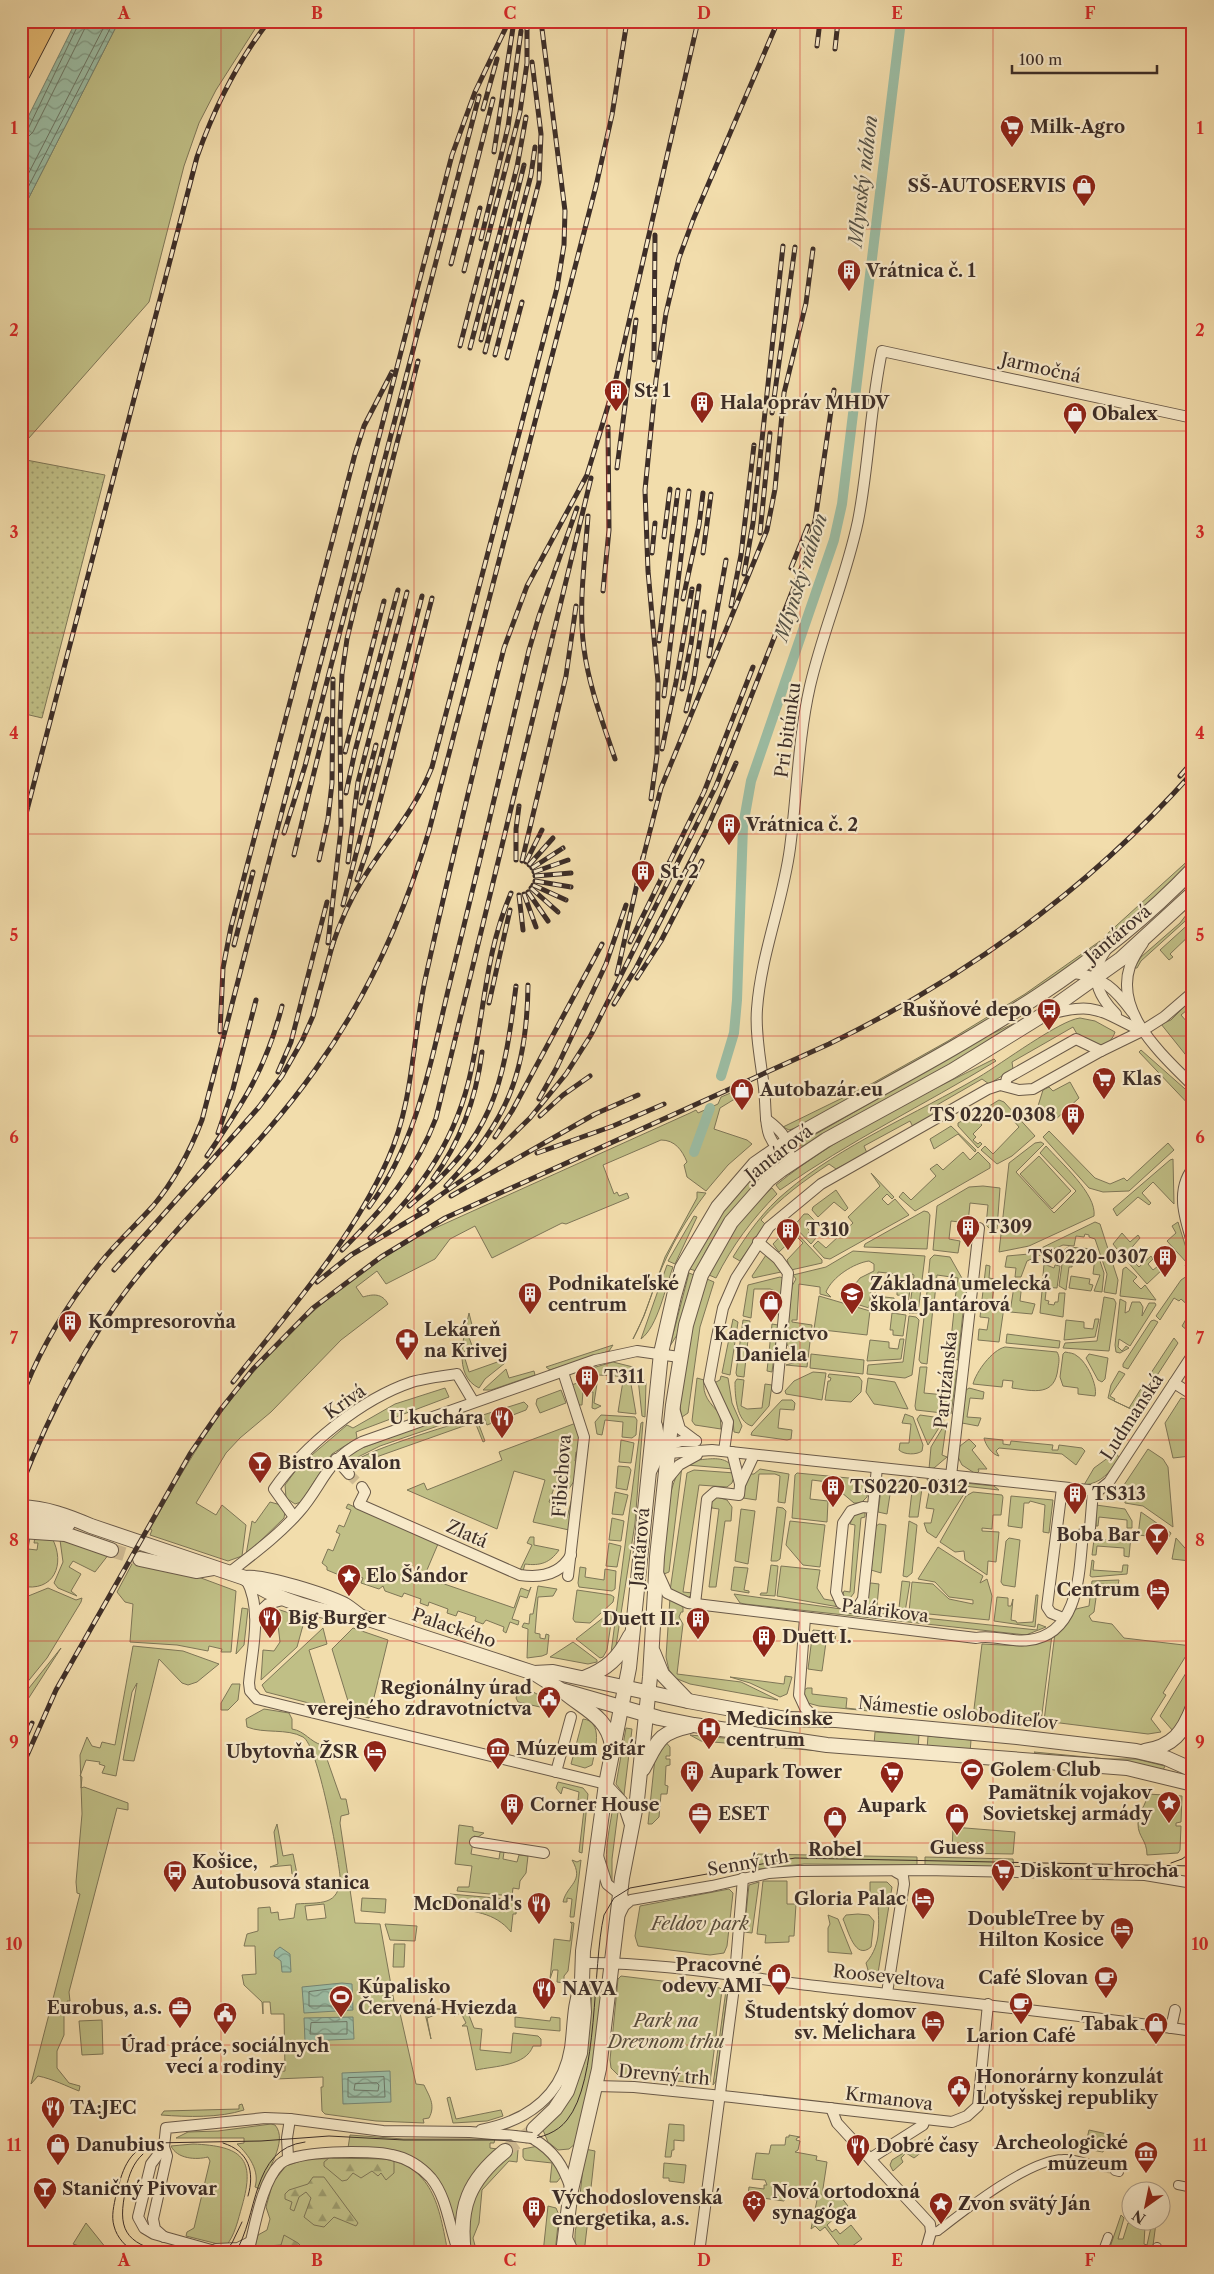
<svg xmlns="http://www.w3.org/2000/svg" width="1214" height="2274" font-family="'Libre Caslon Text',serif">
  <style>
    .green { fill: #c0bf86; stroke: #7e7657; fill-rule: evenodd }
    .forest { fill: url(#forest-firs); stroke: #7e7657 }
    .garden { fill: url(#garden-dots); stroke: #7e7657 }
    .water { fill: url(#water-waves); stroke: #768472 }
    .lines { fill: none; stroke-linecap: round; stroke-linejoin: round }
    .shore { stroke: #6c7666; stroke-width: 1 }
    .canal { stroke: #9cbda4; stroke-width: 10 }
    .pedestrian-tunnel { stroke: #ceba92; stroke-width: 8; stroke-dasharray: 8 4; stroke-linecap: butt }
    .minor-tunnel { stroke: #ceba92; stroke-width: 10; stroke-dasharray: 10 5; stroke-linecap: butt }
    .tertiary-tunnel { stroke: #ceba92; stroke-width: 14; stroke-dasharray: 14 7; stroke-linecap: butt }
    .pedestrian-casing { stroke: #6a5a49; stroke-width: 10 }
    .minor-casing { stroke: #6a5a49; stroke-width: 12 }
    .tertiary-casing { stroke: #6a5a49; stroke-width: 16 }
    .trunk-casing { stroke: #3d2e28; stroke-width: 20 }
    .pedestrian { stroke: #f7e9c9; stroke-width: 8 }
    .minor { stroke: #f7e9c9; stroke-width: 10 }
    .tertiary { stroke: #f7e9c9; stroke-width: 14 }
    .trunk { stroke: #e9be76; stroke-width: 18 }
    .tram { stroke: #3d2e28; stroke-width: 1 }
    .rail-casing { stroke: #3d2e28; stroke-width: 5 }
    .rail { stroke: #f7e9c9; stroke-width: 3; stroke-dasharray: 9; stroke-linecap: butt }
    .minor-bridge-casing { stroke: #6a5a49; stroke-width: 12; stroke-linecap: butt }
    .minor-bridge { stroke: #f7e9c9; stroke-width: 10 }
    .grid { fill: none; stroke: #d62828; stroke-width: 1; stroke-opacity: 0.55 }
    .labels { text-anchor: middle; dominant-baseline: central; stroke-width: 4.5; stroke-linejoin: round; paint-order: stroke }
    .poi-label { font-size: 18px; font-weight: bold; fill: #3d2e28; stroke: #f7e9c9; text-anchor: start }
    .street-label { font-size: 18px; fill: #3d2e28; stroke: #f7e9c9 }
    .park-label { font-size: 18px; font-style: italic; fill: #574b3b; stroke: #f7e9c9 }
    .water-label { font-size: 19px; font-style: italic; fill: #555247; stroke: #f7e9c9 }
    .neatline { fill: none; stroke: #d62828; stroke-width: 2 }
    .grid-label { font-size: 16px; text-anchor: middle; font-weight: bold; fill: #d62828 }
  </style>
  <defs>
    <pattern id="forest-firs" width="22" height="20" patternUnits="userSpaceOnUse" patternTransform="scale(1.25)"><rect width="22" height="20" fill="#c0bf86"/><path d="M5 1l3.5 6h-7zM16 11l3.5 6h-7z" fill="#9d9c6e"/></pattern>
    <pattern id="garden-dots" width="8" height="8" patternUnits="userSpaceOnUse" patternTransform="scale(1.25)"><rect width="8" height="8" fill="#c0bf86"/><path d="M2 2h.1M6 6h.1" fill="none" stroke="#9d9c6e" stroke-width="1.8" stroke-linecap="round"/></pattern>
    <pattern id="water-waves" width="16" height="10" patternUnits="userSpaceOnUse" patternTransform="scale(1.25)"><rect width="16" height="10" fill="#9cbda4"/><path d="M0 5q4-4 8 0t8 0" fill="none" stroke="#809a86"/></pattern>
  </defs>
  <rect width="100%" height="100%" fill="#f2ddac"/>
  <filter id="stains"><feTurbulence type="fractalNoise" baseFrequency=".004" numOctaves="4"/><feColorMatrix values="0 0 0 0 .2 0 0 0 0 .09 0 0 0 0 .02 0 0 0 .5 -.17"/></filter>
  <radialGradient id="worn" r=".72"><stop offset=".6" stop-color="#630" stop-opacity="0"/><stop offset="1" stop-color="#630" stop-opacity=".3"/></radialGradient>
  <g class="green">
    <polygon points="119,21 260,21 216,90 199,123 184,166 149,302 21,447 21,213"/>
    <polygon points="1193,856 1193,860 1170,883 1109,937 1106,935"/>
    <polygon points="1193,906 1193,914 1141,961 1137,968 1134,968 1141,957 1180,923"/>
    <polygon points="1193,920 1193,932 1170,954 1173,957 1169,960 1160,950"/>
    <path d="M1100,941l2,2c-96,71 -201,128 -306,185l-7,2 -6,-3 90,-44 75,-42 77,-47z"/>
    <polygon points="1191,1000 1193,1005 1181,1015 1188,1023 1193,1018 1193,1064 1161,1024 1171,1020"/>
    <polygon points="1028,1017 978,1049 806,1146 795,1146 985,1037"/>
    <path d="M1080,1018l15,3 20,11c-2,7 -8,13 -15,14l-23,-12 -4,-7 -61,35 1,7 -24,15 -7,-5 -45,26 2,6 -26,16 -3,-6 -46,25 3,7 -31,16 -7,-5c-24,16 -49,34 -68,56l5,5 -26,36 -7,-4c15,-24 31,-47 53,-65 55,-47 130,-78 193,-115 22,-13 81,-57 101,-59z"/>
    <polygon points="1141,1050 1193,1096 1193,1109 1139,1052"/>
    <path d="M994,1059l2,2c-72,44 -147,80 -216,129l-4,-5c66,-53 143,-88 218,-126z"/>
    <polygon points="1070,1082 1079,1098 1055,1120 1047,1115 1038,1106 1043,1090 1049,1087 1053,1091"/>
    <path d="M752,1084l-14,13 -18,11 -6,21 33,11 5,4 -24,21 -22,26 -19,-14 -3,-12 3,-3c-5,-12 -12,-22 -26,-22l-58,25 11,29 3,-2 2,4 8,-3 2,5 -63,26 -4,-1 -70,35 -17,-32 -25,13 -15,20 -49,25 -9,-13 -21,16 7,10c10,-3 19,-4 25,7l-47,36 -70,72 -31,26 -14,15 -30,50 20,12 6,-10 24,20 -4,31 -14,5 -78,-26 2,-5 -2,-1c23,-41 46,-82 74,-120 54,-73 127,-138 209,-180l257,-116 6,-3 2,3 20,-9 3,-7z"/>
    <polygon points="999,1100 1004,1102 1035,1136 1012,1156 997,1164 981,1150 985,1146 993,1154 1019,1127 1013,1120 999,1108 986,1122 986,1108"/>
    <polygon points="973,1115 982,1125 973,1134 976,1137 973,1140 978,1144 980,1142 982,1144 978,1148 958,1126 958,1123"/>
    <polygon points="951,1126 976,1150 975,1152 958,1134 934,1149 930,1139"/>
    <polygon points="1049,1131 1095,1178 1110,1184 1124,1178 1127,1181 1168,1143 1174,1150 1129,1191 1103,1192 1089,1188 1043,1137"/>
    <path d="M1041,1142l3,2 -28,28 38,41 22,-22 -36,-38 6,-7c14,16 51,48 48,70l-65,30 -30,6 10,-89 26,-20z"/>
    <polygon points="963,1152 970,1160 978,1152 990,1164 990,1168 915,1211 899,1197 903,1192 911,1200 936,1176 930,1169 937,1164 943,1170"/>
    <polygon points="1039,1156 1071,1191 1052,1209 1020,1174"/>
    <polygon points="1173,1159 1174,1204 1153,1182 1142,1193 1151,1203 1149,1205 1138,1197 1117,1216 1113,1209 1170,1160"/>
    <path d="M758,1172l5,5c-28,27 -51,58 -67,94l-6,-2c12,-37 42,-69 68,-97z"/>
    <polygon points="871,1173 894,1197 892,1199 887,1194 882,1199 888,1205 895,1199 909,1215 830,1259 824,1258 813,1246 818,1241 826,1248 853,1223 848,1217 880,1186"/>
    <polygon points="983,1186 1000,1188 997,1229 989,1228 986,1225 988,1205 970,1203 968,1223 951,1221 949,1239 960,1241 958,1253 933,1250 937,1206 969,1187"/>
    <path d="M772,1188l5,6c-25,25 -45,52 -61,84l-7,-3c15,-32 35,-64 63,-87z"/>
    <polygon points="836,1190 848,1208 845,1211 834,1202 818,1217 812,1210 813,1207"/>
    <path d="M697,1192l9,1c-20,26 -36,54 -48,84 -8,21 -14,42 -25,62l11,-23 21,-59 32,-59z"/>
    <polygon points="924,1211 928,1212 930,1215 927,1249 864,1247 865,1244"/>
    <polygon points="804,1214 808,1214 814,1220 807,1228 810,1231 807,1235 810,1238 813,1235 816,1238 811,1244 794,1226"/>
    <polygon points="694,1216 697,1217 675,1264 668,1261"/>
    <polygon points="1095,1222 1100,1224 1118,1280 1116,1294 1104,1292 1107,1274 1095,1239 1089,1237 1089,1235 1085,1234 1084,1237 1076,1236 1074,1246 1063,1245 1027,1261 1021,1277 1015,1277 1016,1268 1005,1267 1007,1256 1029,1254"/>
    <polygon points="1178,1222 1191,1264 1189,1267 1185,1266 1187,1263 1167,1241 1176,1233 1172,1226"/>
    <polygon points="789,1227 792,1228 822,1260 822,1263 791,1270 787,1260 803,1243 796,1236 779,1252 773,1244"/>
    <polygon points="1122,1233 1130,1242 1138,1235 1140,1238 1126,1254 1121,1254 1113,1244"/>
    <polygon points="1068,1247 1093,1249 1092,1254 1074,1252 1072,1267 1069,1267 1066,1290 1059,1286 1064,1250"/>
    <polygon points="1096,1249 1104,1273 1102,1292 1094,1291 1100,1275 1093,1274"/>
    <path d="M853,1251l72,5 -7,57h-9l5,-38 -2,-1 -5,38 -7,-1 5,-15 -8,-1v-21l-19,-2 -2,20 -5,-1 -2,17 -29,-9 8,-6 12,-15 14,-7v-7l-5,-3c-15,2 -37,16 -43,31l5,5 -11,-3v-7l-21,-3 -2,36h-5v2l20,3 -5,42 -21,-2 14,-4 1,-7 -10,-4 -5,-7 6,-57 4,-7 -3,-4 33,-8z"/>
    <polygon points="768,1252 781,1272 753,1278 752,1276"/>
    <polygon points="934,1255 950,1257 967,1287 965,1301 955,1299 958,1278 937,1275 934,1304 926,1302 930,1259"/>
    <polygon points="1128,1256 1139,1267 1151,1256 1153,1259 1148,1264 1153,1270 1162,1263 1165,1267 1147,1284 1126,1260"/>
    <polygon points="1044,1264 1054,1268 1055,1265 1060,1266 1057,1288 1042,1287 1043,1278 1045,1276 1043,1276"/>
    <path d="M667,1265l6,2c-8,21 -15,59 -32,72z"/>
    <polygon points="986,1265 990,1266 989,1278 995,1279 992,1302 995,1303 995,1305 1004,1307 999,1342 978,1340 979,1329 987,1330 989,1318 980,1317"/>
    <polygon points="1126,1267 1137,1277 1133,1281 1141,1289 1145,1285 1156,1300 1120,1296 1123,1269"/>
    <polygon points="1193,1272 1193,1324 1188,1331 1182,1326 1192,1309 1181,1299 1179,1301 1174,1298 1160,1320 1156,1316 1181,1280"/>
    <polygon points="689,1273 694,1275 677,1335 670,1346"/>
    <polygon points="1071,1276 1090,1279 1089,1284 1093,1285 1091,1291 1069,1288"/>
    <polygon points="780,1277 783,1278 783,1281 778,1314 773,1313 775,1291 770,1289 754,1289 751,1318 743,1316 748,1285"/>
    <path d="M707,1279l7,3 -14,45 -12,86 -6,4c-4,-11 0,-23 1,-35 5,-35 11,-69 24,-103z"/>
    <polygon points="1015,1280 1022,1283 1020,1301 1035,1304 1032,1314 1010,1312"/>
    <polygon points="1042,1291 1046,1292 1045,1300 1049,1301 1048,1304 1054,1305 1055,1302 1058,1302 1059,1293 1065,1293 1063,1317 1040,1313"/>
    <polygon points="819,1296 870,1311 867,1335 814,1329"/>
    <polygon points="875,1296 894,1298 896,1311 874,1309"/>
    <polygon points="1104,1297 1114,1299 1116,1303 1109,1351 1063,1348 1065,1343 1097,1341"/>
    <polygon points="1120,1299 1126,1302 1125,1313 1129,1311 1132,1302 1140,1302 1143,1307 1142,1316 1149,1303 1155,1303 1156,1305 1130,1346 1119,1339 1118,1347 1122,1351 1126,1346 1129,1348 1120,1353 1116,1352 1115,1345"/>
    <polygon points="927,1307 933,1308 927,1364 921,1363 919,1360 925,1309"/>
    <polygon points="954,1311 963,1312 958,1360 949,1358"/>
    <path d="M469,1313l3,12 -4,1 3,8 -3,1 5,13 -10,4 6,20 34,-12 2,3 -20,16 -6,9c-27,-13 -15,-52 -10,-75z"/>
    <polygon points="892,1313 906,1315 903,1336 893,1335 893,1330 890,1330"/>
    <polygon points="909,1316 916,1317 919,1320 912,1375 905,1378 867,1374 868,1365 903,1362"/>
    <polygon points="733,1319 738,1322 730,1375 722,1373"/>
    <polygon points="1095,1319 1099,1319 1095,1337 1064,1340 1066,1320 1084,1322 1084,1328 1093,1329"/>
    <polygon points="743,1320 750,1321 744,1377 737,1376 736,1373"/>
    <polygon points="1154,1320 1158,1322 1128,1369 1123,1367 1123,1364 1151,1321"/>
    <polygon points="772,1324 778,1325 772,1372 767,1371"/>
    <polygon points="1007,1334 1060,1341 1059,1348 1006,1343"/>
    <polygon points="1174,1338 1178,1343 1156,1377 1153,1378 1149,1376"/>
    <polygon points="900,1339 904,1339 901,1359 867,1361 870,1340 889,1342 889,1348 898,1349"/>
    <polygon points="613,1345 609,1351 550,1370 546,1367"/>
    <path d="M1005,1347l52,5c3,5 2,10 1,16 -3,29 -24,23 -46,20l1,-7 -10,-1 -1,7 -29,-3c3,-12 19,-34 32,-37z"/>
    <path d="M1065,1352c5,1 9,1 12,4 10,6 21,30 18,40l-17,-2v-6l-15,-2 -3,-9 3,-23z"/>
    <polygon points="811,1354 864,1360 863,1374 810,1368"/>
    <polygon points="1089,1354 1108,1358 1105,1379 1102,1382 1098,1380 1086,1358"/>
    <polygon points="613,1362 633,1367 632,1377 598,1375 584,1377 582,1371"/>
    <polygon points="920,1367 927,1367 924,1393 945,1395 948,1370 957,1371 951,1414 916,1410 915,1406"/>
    <polygon points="506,1369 509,1378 534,1371 535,1375 491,1390 483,1390"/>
    <polygon points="637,1369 646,1383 645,1417 642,1416"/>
    <polygon points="1119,1371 1125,1374 1110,1396 1115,1399 1114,1401 1129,1408 1142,1387 1147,1392 1135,1411 1108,1398 1111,1385"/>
    <polygon points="813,1372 826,1373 822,1400 786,1394 785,1391 794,1381"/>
    <polygon points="829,1374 859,1377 862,1381 861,1392 851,1402 825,1400 828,1381 830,1381 831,1378 828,1377"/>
    <polygon points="721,1376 728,1378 732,1403 742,1426 739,1433 734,1432 733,1420 714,1383 720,1380"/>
    <polygon points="598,1377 594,1403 601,1406 595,1409 592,1408 593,1392 583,1391 582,1405 578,1405 571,1385"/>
    <path d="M697,1378l7,2c-2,16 6,23 16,34l1,15 -26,-4 -3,-4z"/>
    <polygon points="868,1378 895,1382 908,1409 874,1404 866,1392"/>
    <path d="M737,1379l7,1 -3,26 6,3 15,-1 3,-24 7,1 -3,21 -17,20c-16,-4 -17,-31 -17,-44z"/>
    <polygon points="623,1381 631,1384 636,1414 618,1412"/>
    <polygon points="445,1388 449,1397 356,1432 357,1438 332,1454 301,1502 295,1504 286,1498 285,1485 299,1466 347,1425 353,1428 395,1404"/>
    <polygon points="969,1388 984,1392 983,1399 970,1398 967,1417 981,1418 978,1426 962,1423 966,1390"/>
    <polygon points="561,1390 566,1403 540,1413 536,1404 537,1399"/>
    <polygon points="1181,1398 1193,1401 1193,1453 1191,1456 1173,1458 1165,1423"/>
    <polygon points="782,1400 792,1400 795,1403 794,1410 780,1409 778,1428 792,1430 791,1439 787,1440 751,1435 752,1432"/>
    <polygon points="524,1402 528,1406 526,1410 487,1425 483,1415"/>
    <polygon points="456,1413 458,1419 380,1446 346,1463 348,1457 359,1449"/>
    <path d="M905,1414l8,3 10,28 -1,6c-5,4 -18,4 -23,-1l1,-7h9l2,-19 -9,-1z"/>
    <polygon points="601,1415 635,1417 637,1420 636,1435 632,1438 622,1437 623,1422 605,1420 602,1435 597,1434 595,1422"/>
    <polygon points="920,1415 941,1418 944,1420 928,1445 917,1419"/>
    <path d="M476,1417l9,24 -2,1 -8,-20 -110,39 -12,6 -1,3 -4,-4c15,-16 102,-40 128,-49z"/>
    <polygon points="643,1422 635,1523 616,1646 615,1653 611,1653 641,1423"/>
    <polygon points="576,1423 581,1436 581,1452 576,1452 575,1461 580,1463 577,1477 568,1490 556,1486 554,1488 549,1502 558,1505 556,1514 567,1518 572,1498 569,1530 533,1522 545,1480 514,1471 497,1529 407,1490 424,1483 427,1490 502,1460 499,1452"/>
    <polygon points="943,1427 946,1427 942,1455 947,1457 934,1468 929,1469 931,1447"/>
    <path d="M984,1438l19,2v4l7,1 1,-4 42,4 -1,5h6l1,-5 23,3 3,3 -9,14 -14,-11 -63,-6 -3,3 3,5c-7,-1 -14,-12 -15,-18z"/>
    <polygon points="969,1439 976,1446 972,1450 987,1469 978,1469 979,1471 976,1474 962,1465 957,1455 960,1446"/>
    <polygon points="621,1440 634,1443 631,1463 619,1462"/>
    <polygon points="1148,1449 1163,1459 1168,1467 1173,1527 1143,1506 1125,1503 1124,1485"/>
    <path d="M1116,1452l3,6c-10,15 -17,25 -35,27l10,-17z"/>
    <path d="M697,1460c14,-1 29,-5 37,9l-47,-4z"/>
    <polygon points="618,1466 629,1467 631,1470 627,1490 616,1488"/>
    <path d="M682,1466l-13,106 -5,2 -2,-4c4,-32 2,-78 20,-104z"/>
    <polygon points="760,1469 789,1474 785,1503 778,1502 780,1476 775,1474 759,1474 756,1500 743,1498 748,1474 754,1474"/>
    <polygon points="694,1470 735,1473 732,1483 727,1487 699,1485 683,1592 693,1593 688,1598 670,1591 687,1473"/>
    <polygon points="797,1473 869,1480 867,1497 861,1503 854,1503 835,1487 835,1483 812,1480 810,1499 828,1501 827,1522 792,1518 795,1475"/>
    <polygon points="927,1479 994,1486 999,1490 928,1482"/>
    <polygon points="882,1482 922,1488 918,1517 909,1517 912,1491 907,1488 891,1488 887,1514 878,1512"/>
    <polygon points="930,1487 961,1490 964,1494 936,1538 927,1532 924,1523 931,1523 934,1509 926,1508"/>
    <polygon points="615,1492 628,1495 623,1515 612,1514"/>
    <polygon points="973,1492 1002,1495 1003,1497 1001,1515 993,1515 992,1529 982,1528 982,1531 999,1532 996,1562 988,1561 987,1575 965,1560 964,1551 955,1552 940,1542 966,1496"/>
    <polygon points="1011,1496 1053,1500 1049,1533 1043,1532 1045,1505 1030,1501 1029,1503 1024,1503 1022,1528 1008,1526"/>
    <polygon points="717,1497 727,1500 732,1507 731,1521 725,1521 716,1587 709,1587 719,1509 712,1508 711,1503"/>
    <polygon points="270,1502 281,1505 285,1512 284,1518 246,1555 252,1521 255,1523"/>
    <polygon points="348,1504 438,1544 424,1577 514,1608 521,1588 529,1591 531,1587 527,1598 520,1596 512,1619 519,1621 518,1625 510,1622 506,1633 503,1631 504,1627 486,1620 483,1624 475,1621 476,1617 458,1611 456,1616 447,1613 448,1609 429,1602 428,1606 420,1603 421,1599 404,1593 402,1597 385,1591 383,1586 379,1589 361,1583 363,1578 347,1572 344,1577 327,1570 327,1567 322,1563 328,1549 333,1551 340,1534 336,1532 339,1525 344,1527 351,1510 346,1508"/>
    <polygon points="1096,1505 1125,1509 1132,1521 1132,1528 1127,1528 1127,1520 1099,1517 1098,1526 1096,1526"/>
    <polygon points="777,1507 783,1508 786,1511 780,1559 777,1561 771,1561"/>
    <polygon points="741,1509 755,1511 748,1564 735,1561"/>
    <polygon points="865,1512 865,1517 861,1518 854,1593 847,1602 843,1594 844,1591 850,1592 855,1525 850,1524 854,1514"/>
    <polygon points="1141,1512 1171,1533 1166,1542 1166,1538 1138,1535"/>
    <polygon points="612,1518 624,1521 621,1541 609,1540"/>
    <polygon points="790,1521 825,1525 820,1567 803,1565 786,1545"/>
    <polygon points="909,1521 917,1525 912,1573 907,1577 903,1576"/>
    <polygon points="879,1524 886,1525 881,1573 871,1570 876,1526"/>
    <polygon points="1095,1532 1098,1532 1097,1539 1125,1541 1126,1535 1131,1535 1129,1557 1124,1556 1124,1548 1097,1546 1096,1555 1092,1555"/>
    <path d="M21,1537h9l-2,12 9,1 1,-7h-4l1,-6 17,1c14,26 2,55 -31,48z"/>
    <path d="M530,1537h4v8l25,5c-9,13 -19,16 -34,14l-2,7 -3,-1 12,-25 -5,-2z"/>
    <polygon points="1009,1538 1020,1540 1015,1587 1003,1585 1001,1582 1006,1541"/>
    <polygon points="1176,1538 1193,1557 1193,1570 1189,1570 1190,1561 1172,1559"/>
    <polygon points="60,1540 109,1554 95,1572 73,1561 69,1567 81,1574 71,1591 77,1596 58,1588 54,1583 63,1562"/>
    <polygon points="609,1543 621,1546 617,1567 606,1566"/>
    <polygon points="938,1547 983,1576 980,1583 987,1579 992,1596 989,1620 909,1612 912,1582 933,1584 949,1599 973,1604 973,1600 949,1597 935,1582 918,1579"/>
    <polygon points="1092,1560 1094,1561 1093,1570 1122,1572 1123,1565 1128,1565 1127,1574 1092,1577 1090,1576"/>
    <polygon points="133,1562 193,1575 236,1591 231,1652 221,1652 222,1649 209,1646 208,1651 177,1645 130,1642 133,1604 125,1602 117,1592"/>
    <polygon points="771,1565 778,1566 775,1596 760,1595 761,1593 767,1593"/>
    <polygon points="781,1566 820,1570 817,1588 824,1599 835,1601 839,1607 777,1596"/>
    <polygon points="580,1567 586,1568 585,1577 604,1580 605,1569 616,1571 615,1589 612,1591 579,1587 578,1583"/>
    <polygon points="734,1567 748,1568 744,1590 749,1591 749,1593 731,1590"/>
    <polygon points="1119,1580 1118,1585 1098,1584 1094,1612 1089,1616 1092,1621 1112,1624 1124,1638 1192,1646 1163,1693 1166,1695 1151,1719 1161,1732 1148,1734 1044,1721 1055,1633 1076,1609 1089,1606 1092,1581"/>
    <polygon points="902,1581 910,1582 905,1612 893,1611 894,1608 899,1608"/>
    <polygon points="871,1583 879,1584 877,1606 882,1607 882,1612 861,1609 866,1604 869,1584"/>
    <polygon points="538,1586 557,1589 553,1596 538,1597 535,1633 540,1634 540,1638 545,1639 546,1634 549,1635 547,1654 542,1656 527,1658 528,1629 522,1627 524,1623 529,1624 530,1614 533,1614"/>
    <polygon points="48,1588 76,1600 82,1598 81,1602 47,1658 21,1690 21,1599"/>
    <polygon points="577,1590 611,1595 614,1597 613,1602 590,1623 575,1622 573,1619"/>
    <polygon points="734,1594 863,1612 864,1615 868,1615 868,1612 1037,1630 1038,1624 1046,1627 1026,1635 745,1604 740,1603"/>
    <polygon points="1036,1595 1038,1595 1035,1627 994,1621 997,1597 1008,1598 1008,1606 1011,1606 1013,1599 1011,1620 1016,1621 1017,1623 1033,1622"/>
    <polygon points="670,1598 683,1607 683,1612 681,1612 679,1617 683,1624 677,1674 741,1682 778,1700 690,1684 675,1678 669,1670 666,1657"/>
    <polygon points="242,1608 248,1609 244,1645 236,1654"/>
    <path d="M280,1610l25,8 -8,29 -36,33 2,-30 11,1 6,-9 -2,-17 -8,-5 -4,1c1,-7 7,-11 14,-11z"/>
    <polygon points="613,1610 607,1650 603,1657 600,1658 576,1639"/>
    <polygon points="323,1628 327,1644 309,1650 326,1706 334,1704 336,1710 266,1692 262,1685"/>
    <polygon points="353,1628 388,1640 369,1718 352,1714 332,1649"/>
    <polygon points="813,1630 836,1632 835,1643 826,1642 822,1671 808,1669"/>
    <polygon points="1052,1635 1041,1722 1018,1719 988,1722 946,1718 953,1715 973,1717 982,1644 1022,1646 1038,1643"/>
    <polygon points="573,1642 597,1660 597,1662 588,1664 550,1657"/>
    <path d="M133,1646l50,5 36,13 -22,18 -9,3 -6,-2 -23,-24 -25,102 -11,-1 14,-77 -5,9 -16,84 -14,-3 3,-7 -6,-2 1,-2 -14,-2 -6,16 2,1 -1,11 3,-1 44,16v7l-11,-2 -48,184 1,9h-3l1,6 -4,1v27l-7,16v17l12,15 11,3 -1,5c-13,-5 -26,-12 -41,-15l-7,8 49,-190 -3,-1 -1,-11 6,-68 -2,-59 7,-18 5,9 8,2 2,-6 13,3z"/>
    <polygon points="61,1648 21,1710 21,1698"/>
    <path d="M1192,1663c5,23 -5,50 -19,68l-13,-15z"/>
    <polygon points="785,1676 792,1677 787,1694 780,1697 750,1683 730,1677 784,1684"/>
    <polygon points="232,1684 240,1684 238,1700 228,1710 221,1710 221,1703"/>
    <polygon points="521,1686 543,1697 540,1707 518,1702 516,1698"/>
    <polygon points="807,1688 812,1688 812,1694 847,1698 846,1708 864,1710 865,1707 877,1708 879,1706 899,1708 899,1714 819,1706 804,1702 803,1691"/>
    <path d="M264,1709l25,4 3,6v10c13,2 18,13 30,16l19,54h5l3,15 -8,2 -1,7 15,100 25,1 15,83 72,3 7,18 8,1 -2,21 31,3 2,-20 25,3 3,3v7h-8c-7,20 -38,20 -57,24l-9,-44h-5l4,-3 -5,-10 -7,3v-6l-19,-1v6l-8,3 4,21 -7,-30 -24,4 16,71 8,1c5,11 12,20 5,33l-6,1 1,4 -48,-2 -51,-7 -3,-3 -1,-24h2v-10l-47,2v-7l9,-1 -1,-57h-13l-1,-12h-7v12l-1,-12 -18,-17 -2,-10 14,-1 -1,-28h-11l3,-12 11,-3v-23l12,-1 1,6 7,-1 1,8 15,-2 2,-14c24,-2 44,3 44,-28 -2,-20 -22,-131 -37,-139 -16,-9 -39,-3 -56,-10l-1,-8zM324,1904l2,14 -19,2 -2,-14z"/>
    <path d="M583,1719c21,2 12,32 9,46l-7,3 -14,-4z"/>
    <polygon points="626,1728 632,1729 624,1795 616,1784"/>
    <polygon points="875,1732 919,1735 918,1748 874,1745"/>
    <polygon points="690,1735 893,1753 892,1757 701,1741"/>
    <polygon points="928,1736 971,1740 970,1753 927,1749"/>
    <polygon points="664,1740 670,1747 670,1756 666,1756 666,1759 670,1759 670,1765 666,1766 665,1785 668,1786 667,1794 661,1794 659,1817 652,1824 648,1824 655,1758"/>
    <polygon points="1034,1752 1107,1759 1136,1759 1165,1766 1163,1770 1038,1755"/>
    <polygon points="558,1782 583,1788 588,1794 582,1853 579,1852 585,1801 578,1800 579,1792 563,1787 561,1794 556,1788"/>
    <path d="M1147,1794l35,2 -1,26 -5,1v3h5l-1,24 -2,3 -31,2c0,-15 -9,-18 -9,-31 -1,-12 9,-18 9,-30z"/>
    <path d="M614,1799l4,13 -6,47v23c-13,-15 0,-63 2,-83z"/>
    <polygon points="277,1824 283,1856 293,1854 297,1874 292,1874 291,1865 270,1867 278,1864 274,1832"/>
    <polygon points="459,1825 473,1827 473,1831 484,1833 478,1837 474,1836 471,1854 499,1859 500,1852 504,1852 503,1859 517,1862 519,1855 528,1856 526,1873 520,1881 519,1889 513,1888 512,1896 457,1891 458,1887 469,1887 472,1866 455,1864"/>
    <polygon points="953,1827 1015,1832 1013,1854 952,1853"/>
    <polygon points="758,1854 917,1857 917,1865 804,1864 759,1869 756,1857"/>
    <polygon points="925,1857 1013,1859 1014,1868 925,1866"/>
    <path d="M572,1860l5,2 4,-2 -7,57h-4l2,-18 -5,-1v4h-4c4,-18 22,-20 9,-42z"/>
    <polygon points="763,1881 787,1881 787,1904 796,1904 794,1936 789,1936 789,1942 765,1943 766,1935 757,1934"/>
    <polygon points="759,1882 752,1933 744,1932 749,1885"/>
    <path d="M870,1882h17l5,5 -14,86 -5,3 -10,-1 5,-5 -2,-7c17,-20 12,-41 12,-65l-8,-1z"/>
    <polygon points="729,1889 733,1893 727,1946 724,1953 710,1955 638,1946 635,1936 640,1906"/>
    <path d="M450,1894l57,5 2,3 8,1 -1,11h-3l-2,18c-16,-20 -39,-21 -62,-24z"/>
    <polygon points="362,1898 386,1899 385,1913 361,1911"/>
    <path d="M858,1914l11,1 5,6 -3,26c-16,14 -23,-17 -28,-28l3,-4z"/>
    <polygon points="828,1915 838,1919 852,1954 828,1952 828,1928 830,1924"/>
    <polygon points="570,1922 574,1923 568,1971 564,1976 564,1983 557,1982 558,1970 553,1970 550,1979 554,1939 570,1941 572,1924"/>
    <polygon points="385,1924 417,1926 415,1941 390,1940"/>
    <polygon points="394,1944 405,1944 404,1967 393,1967"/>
    <polygon points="621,1976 720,1988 722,1990 710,2082 706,2084 618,2075 611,2068 610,2060 618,1979"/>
    <path d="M593,1984l10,1 -7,66 -20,92 -7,6 -11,1 -10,-8 -5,-12c44,-38 44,-92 50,-146z"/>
    <polygon points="726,1990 728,1991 716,2081 713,2085"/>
    <polygon points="515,2017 550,2021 551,2017 560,2018 560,2031 515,2027"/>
    <polygon points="102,2020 103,2054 82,2055 79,2021"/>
    <polygon points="450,2097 456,2119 501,2110 503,2116 487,2121 453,2123 447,2098"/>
    <path d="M242,2104l2,6c-25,8 -56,7 -83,5l3,-4 75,-2v-4z"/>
    <path d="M271,2124l4,1c14,16 -9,47 -15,64l-5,-2c5,-16 -6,-32 -18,-43l7,-1v-5h-68l12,-6 30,-1z"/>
    <polygon points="669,2124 684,2125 684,2141 674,2140 674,2150 672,2150 671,2157 665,2157"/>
    <polygon points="1089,2130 1107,2134 1103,2152 1092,2150 1093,2144 1086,2143"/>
    <path d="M350,2135l53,4h92l-1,4h-4v5l7,1c-29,26 -38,44 -41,82 -3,-12 -5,-26 -10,-37 -17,-43 -58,-47 -98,-46z"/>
    <polygon points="789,2135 800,2137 797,2138 796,2140 800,2141 798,2150 795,2152 817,2156 816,2160 827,2162 822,2195 841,2197 848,2206 827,2225 832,2232 836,2229 840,2234 851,2225 862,2239 844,2252 825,2227 820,2231 815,2226 811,2229 817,2200 806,2198 806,2194 786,2192 784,2201 748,2196 749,2187 764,2189 764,2185 767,2185 765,2180 752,2179 756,2153 769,2154 771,2145 785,2145 786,2137 789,2137"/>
    <polygon points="931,2136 931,2145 914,2158 906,2153 901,2158 903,2162 893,2171 890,2165 892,2160"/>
    <path d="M193,2144c49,2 63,14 49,62 -4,14 -7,29 -16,40l-40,-10 1,-4 7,-4 16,-67 -2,-4c-12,3 -31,2 -37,-11z"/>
    <polygon points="538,2146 551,2157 561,2177 557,2182 550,2182 552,2163 525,2160 523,2157 523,2149"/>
    <polygon points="585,2149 595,2151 590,2197 588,2194 580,2195"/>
    <path d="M515,2150h3l-1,12 -8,-1 -27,29 -3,33 -6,15 4,15h-6c-9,-45 9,-77 44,-103z"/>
    <path d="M378,2158c56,6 61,49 70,95h-195l5,-18 9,-5 3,-11 -4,-12 7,-25 13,-16 21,-7z"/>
    <polygon points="664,2163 686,2165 684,2183 669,2181 669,2178 663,2178"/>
    <polygon points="548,2206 556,2208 559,2215 555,2253 543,2253"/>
    <polygon points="1121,2215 1124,2218 1118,2239 1123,2239 1128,2223 1145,2226 1144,2244 1147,2245 1151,2227 1156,2223 1152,2253 1108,2253"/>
    <path d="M580,2219h8l-4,34h-8c-1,-10 -3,-27 4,-34z"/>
    <polygon points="86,2223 110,2253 101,2253 73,2244"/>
  </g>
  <g class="forest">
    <polygon points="329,2158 385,2159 394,2161 394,2173 386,2180 381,2173 378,2176 372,2171 361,2178 353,2173 347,2180 342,2181 324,2166 324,2162"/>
    <polygon points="313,2177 324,2177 358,2223 356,2226 334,2217 324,2227 314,2225 304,2217 311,2198 306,2192 299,2197 294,2211 290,2209 292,2202 285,2199 285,2194 289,2190 308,2184"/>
    <polygon points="284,2235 298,2243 308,2253 258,2253 267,2246 281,2245"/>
  </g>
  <polygon class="garden" points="21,459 105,475 42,718 21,713"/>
  <g class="water">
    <polygon points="76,21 119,21 21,213 21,131"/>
    <polygon points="280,1947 290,1954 291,1972 282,1972 281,1961 274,1956 275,1951"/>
    <polygon points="342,1983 352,1984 353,2010 304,2013 302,1987"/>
    <polygon points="353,2017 354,2039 305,2041 304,2018"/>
    <polygon points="390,2071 391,2102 343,2104 342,2073"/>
  </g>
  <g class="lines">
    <g class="shore">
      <polyline points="21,132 28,129 80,21"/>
      <polyline points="21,138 28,137 33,132 85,28 86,21"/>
      <polyline points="21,188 107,21"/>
      <polyline points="21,201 114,21"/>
      <polygon points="338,1988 347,1991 347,2006 309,2006 309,1992"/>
      <polygon points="347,2022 347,2034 310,2034 311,2023"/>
      <polygon points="384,2077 385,2097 348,2097 348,2078"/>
      <polygon points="377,2083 379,2085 378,2091 354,2090 355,2084"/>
    </g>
    <g class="canal">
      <polyline points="721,1076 734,1033 737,1000 743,826 751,781 834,540 842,504 901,21"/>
      <polyline points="694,1152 710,1108"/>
    </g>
    <polyline class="pedestrian-tunnel" points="1093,2165 1115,2171"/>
    <polyline class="minor-tunnel" points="349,1474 362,1487"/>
    <g class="tertiary-tunnel">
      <polyline points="111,1550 140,1559"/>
      <polyline points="505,2151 532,2131"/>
    </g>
    <g class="pedestrian-casing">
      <g id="pedestrian">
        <polyline points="1115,2171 1119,2172"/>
        <polyline points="1178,2185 1193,2188"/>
        <path d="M931,2232l7,-1c27,-21 90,-71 125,-72 10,-1 20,3 30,6"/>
        <polyline points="1102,2253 1108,2237"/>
        <polyline points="1156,2253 1157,2247"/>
      </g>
    </g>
    <g class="minor-casing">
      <g id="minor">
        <path d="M1143,943c-5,7 -10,15 -13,23 -16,48 34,90 63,120"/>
        <path d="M1106,950c-18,24 -9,45 10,64"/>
        <path d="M1074,973c28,3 42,17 58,39"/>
        <path d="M1046,1015c50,-14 53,-4 96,16"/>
        <polyline points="1005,1085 1007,1078 1076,1039 1101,1051"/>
        <path d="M766,1119c19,14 22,20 25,43"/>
        <path d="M791,1162c-31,-27 -23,-36 -27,-74 -3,-26 -9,-53 -7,-79 4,-55 26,-107 33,-161 7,-53 8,-109 20,-162 13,-56 36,-108 48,-165 11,-56 12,-114 24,-170l311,67"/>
        <path d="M1193,1168c-18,23 -8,51 0,77"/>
        <polyline points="758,1242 778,1259 788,1273 777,1388"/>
        <polyline points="563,1372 584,1437 568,1576"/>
        <polyline points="1174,1383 1193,1395"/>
        <polyline points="675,1412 680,1429 696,1441"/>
        <polyline points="657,1425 660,1443 668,1453 712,1450 1098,1491 1109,1482 1193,1354"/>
        <polyline points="724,1451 728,1422 709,1381 717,1337 723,1308 736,1278 769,1227 821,1184 988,1089 1000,1085 1019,1090 1033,1089 1101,1051 1142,1031 1164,1017 1193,992"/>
        <polyline points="732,1452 740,1484"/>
        <polyline points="336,1459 349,1474"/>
        <polyline points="652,1470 663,1447 681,1441 696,1441"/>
        <polyline points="951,1476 979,1228"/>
        <polyline points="665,1482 679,1465 697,1455"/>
        <path d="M362,1487l3,5 -6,12 161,71c20,3 40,0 51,-20"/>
        <polyline points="1062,1488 1047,1607 1051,1613 1063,1618"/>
        <polyline points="872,1508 863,1507 851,1511 843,1523 836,1592 841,1603 851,1608 858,1607 863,1599 877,1468"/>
        <path d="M294,1517l-20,-28c30,-43 87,-90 138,-107 14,-4 30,-6 45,-8l16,27"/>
        <path d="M229,1573c24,-19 50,-38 70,-61 24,-27 26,-51 63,-70l233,-82 42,-9 42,6"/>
        <path d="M658,1573l9,20 21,10 288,35c18,-4 35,5 53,2 51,-6 50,-69 54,-107l7,-5 3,-37"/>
        <path d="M246,1579c17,31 6,71 3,104l1,8 7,8 349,85 16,17 8,24"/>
        <polyline points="695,1604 707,1499 715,1492 739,1495 740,1485 754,1455"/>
        <polyline points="255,1616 268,1604 286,1599"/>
        <polyline points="805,1618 799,1695 805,1708 817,1720"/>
        <polyline points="556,1772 571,1717"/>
        <polyline points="475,1842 544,1853"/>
        <polyline points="598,1856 607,1884 623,1897"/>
        <polyline points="620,1914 624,1906 631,1900 712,1886 769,1873 797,1871 925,1870 1145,1875 1193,1883"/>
        <path d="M582,1963c78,-1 157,14 234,23 126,14 251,27 377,45"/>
        <polyline points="887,1993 904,1884 903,1876 896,1872"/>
        <polyline points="1171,2028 1175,2010"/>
        <polyline points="596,2086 634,2087 732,2097 952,2122 967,2116 978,2106 988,2004"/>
        <polyline points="831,2108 837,2123 930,2224 931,2232 925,2253"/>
        <path d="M481,2130c45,-9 81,-33 89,-82 3,-21 2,-43 10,-64"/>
        <path d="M532,2138c22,13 31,27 39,51"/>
        <polyline points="164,2147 151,2164 138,2217 144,2228 154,2234 222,2253"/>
        <polyline points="288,2157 287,2138 290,2119"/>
        <polyline points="871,2158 923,2125 925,2119"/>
        <polyline points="566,2236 574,2253"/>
        <polyline points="164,2237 155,2229 153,2219 167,2156 164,2147 166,2128 265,2118 290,2119 383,2131 470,2132 515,2136"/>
        <polyline points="216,2249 238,2248 250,2242"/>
        <path d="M248,2253c7,-26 13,-70 32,-89 13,-14 92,-14 112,-9 15,3 29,12 39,23 17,21 18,50 28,75"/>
        <polyline points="699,2253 734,1987 743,1878"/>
      </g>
    </g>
    <g class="tertiary-casing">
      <g id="tertiary">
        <path d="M21,1507c25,1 47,9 70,19l154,52c30,22 80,36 117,39l172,56 27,17 98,28 35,7 133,20 300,23 66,16"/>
        <polyline points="21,1519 68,1524"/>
        <polyline points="21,1531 65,1534 111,1550"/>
        <polyline points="140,1559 196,1571 213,1568"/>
        <path d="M245,1578c18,-3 82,18 100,27 5,3 11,8 16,12"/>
        <polyline points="653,1652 662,1674 688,1701"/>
        <polyline points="534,1673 553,1672 688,1701 786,1719 836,1720 1017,1737 1136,1751 1166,1758 1193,1770"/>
        <path d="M584,1678c23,-9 35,-20 46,-42"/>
        <path d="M564,1692c20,17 44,25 48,54"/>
        <path d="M1145,1751c28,-5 38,-18 48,-44"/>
        <path d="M643,1769c15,-28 15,-36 47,-43"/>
        <path d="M534,2129l21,-20 12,-18 13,-38 4,-41 -2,-31 1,-30 23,-167 23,-116 32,-315 13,-57 8,-28 36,-61 37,-43 39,-27c141,-80 286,-149 399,-268"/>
        <path d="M464,2253c-6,-46 5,-73 41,-102"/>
        <polyline points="563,2253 571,2190 599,2069 622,1878 637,1800 650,1677 657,1557 673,1405 686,1325 701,1275 731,1222 768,1180 781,1170 826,1140 952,1071 1041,1016 1121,959 1193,893"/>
      </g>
    </g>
    <g class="trunk-casing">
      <g id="trunk">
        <polyline points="21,42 32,21"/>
        <polyline points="21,73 48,21"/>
      </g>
    </g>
    <use href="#pedestrian" class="pedestrian"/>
    <use href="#minor" class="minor"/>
    <use href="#tertiary" class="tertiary"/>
    <use href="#trunk" class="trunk"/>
    <g class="tram">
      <polyline points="1171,1863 1182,1859 1193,1851"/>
      <path d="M223,2143c26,8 32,29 25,53"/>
      <path d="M143,2154c-10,9 -14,21 -17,34 -9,41 -2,55 40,65"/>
      <path d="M136,2253c-10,-6 -19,-15 -22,-27 -3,-10 0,-21 2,-31 6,-23 11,-44 36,-52l109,-2 68,-5 75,4h123c15,-3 30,-7 40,-20 32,-39 25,-153 37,-205l10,-17 16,-10 165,-30 398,8"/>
      <polyline points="224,2253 232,2243 242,2222"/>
      <path d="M235,2253c24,-37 15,-104 70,-111"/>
    </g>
    <g class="rail-casing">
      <g id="rail">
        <polyline points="817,46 820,21"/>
        <polyline points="835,49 838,21"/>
        <polyline points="483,109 497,59"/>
        <polyline points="494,152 514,21"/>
        <polyline points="481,239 508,127 521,31"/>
        <polyline points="451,264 493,99"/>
        <polyline points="464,271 480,208"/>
        <polyline points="481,340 524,165"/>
        <polyline points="460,346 520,112 527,63 527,21"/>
        <polyline points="470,348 517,167 526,117"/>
        <polyline points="485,352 531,175 535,147"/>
        <polyline points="495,355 539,182 541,134 532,62"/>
        <polyline points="507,358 522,302"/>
        <polyline points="654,360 655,235"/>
        <polyline points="772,413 795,247"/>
        <polyline points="617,468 636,320"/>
        <path d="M588,516c-3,44 -10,90 -4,133 5,38 19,74 31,110"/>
        <polyline points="760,533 770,433"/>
        <polyline points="664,537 670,489"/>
        <polyline points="652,553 655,523"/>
        <polyline points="703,553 711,494"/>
        <polyline points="791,568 808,526"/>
        <polyline points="744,574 753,523 783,246"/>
        <polyline points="359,591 418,361"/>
        <polyline points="603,591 609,530 608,427"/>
        <polyline points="683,599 699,525 703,493"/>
        <polyline points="731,606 741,555 754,445"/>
        <polyline points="659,641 678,490"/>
        <polyline points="709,656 726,560"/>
        <polyline points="682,689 691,644 699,586"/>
        <polyline points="664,696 689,491"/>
        <polyline points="686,711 694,678 704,612"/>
        <polyline points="662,749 676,682 692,589"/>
        <polyline points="345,752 384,601"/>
        <polyline points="1180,776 1193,761"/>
        <polyline points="346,793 355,751 398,590"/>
        <polyline points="651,799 657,755 658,682 648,571 645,490 656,380 666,313 679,258 693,220 778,21"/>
        <polyline points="361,803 376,745"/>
        <path d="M21,833l176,-676c17,-48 40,-95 72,-136"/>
        <polyline points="284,833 305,766 479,96"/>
        <polyline points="294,855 327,719"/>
        <polyline points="319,860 328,819 332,783 333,679"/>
        <polyline points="516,860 516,829 519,806"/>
        <polyline points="522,861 566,676 576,606"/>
        <polyline points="348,862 358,782 407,592"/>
        <polyline points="526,862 542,830"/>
        <polyline points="642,862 661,788 767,530 775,489 784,393 806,303 813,249"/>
        <polyline points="529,865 553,838"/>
        <polyline points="532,868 563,848"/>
        <polyline points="534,872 568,860"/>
        <polyline points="535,876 571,873"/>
        <polyline points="357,880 368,848 432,598"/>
        <polyline points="535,881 571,887"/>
        <polyline points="533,885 566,900"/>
        <polyline points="531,888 558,912"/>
        <polyline points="528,892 548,921"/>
        <polyline points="524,894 536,927"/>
        <polyline points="519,895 523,930"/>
        <polyline points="343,905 422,596"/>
        <polyline points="630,942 704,792 753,667"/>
        <polyline points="328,943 341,829 340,721 342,674 347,639 360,585"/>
        <polyline points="234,945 253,872"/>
        <path d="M331,949c8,-24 18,-48 32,-70 25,-41 51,-66 69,-112l125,-479 7,-43 1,-34 -24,-190"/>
        <polyline points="617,974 643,857"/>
        <polyline points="637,978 661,941 702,861"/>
        <polyline points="489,1003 510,910"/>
        <polyline points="614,1004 636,968 706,831 736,763"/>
        <polyline points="220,1032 223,968 231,927 355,454 364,426 392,372"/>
        <polyline points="278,1072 291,1042 327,902"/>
        <polyline points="539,1099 557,1067 606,964 626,905"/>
        <polyline points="540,1116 563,1095 590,1076"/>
        <polyline points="218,1133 233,1089 256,1000"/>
        <polyline points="495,1137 512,1111 602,944"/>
        <polyline points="537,1153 613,1126 664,1104"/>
        <path d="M207,1156c36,-53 59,-87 75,-150"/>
        <path d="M433,1179c28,-38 43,-80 49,-127"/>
        <path d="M446,1186c61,-64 81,-113 82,-201"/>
        <polyline points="451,1196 595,1114 638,1095"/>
        <path d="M409,1206c84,-70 94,-115 107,-220"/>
        <path d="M369,1207c51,-68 63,-153 83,-233 27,-108 52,-216 77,-324l10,-34 38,-108"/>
        <polyline points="419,1210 478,1169 530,1118 566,1074 591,1035 716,786 805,559 815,521 834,390"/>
        <path d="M370,1238c50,-45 87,-100 101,-167 14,-62 14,-117 40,-178"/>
        <path d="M342,1250c40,-40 74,-78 94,-132l155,-640"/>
        <polyline points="114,1270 259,1107 282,1076 302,1041 313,1016 333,943"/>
        <polyline points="317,1282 351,1255 427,1210"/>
        <path d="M233,1382c55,-70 118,-140 155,-223 27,-60 24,-125 39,-188 24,-108 50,-216 77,-323l23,-62 60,-111 28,-92 83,-362"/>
        <path d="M26,1386c18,-44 45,-87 75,-124 16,-20 35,-37 52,-56 22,-26 37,-55 49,-86l250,-965 23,-63 34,-71"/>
        <path d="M21,1486c28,-71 61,-138 108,-199 58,-75 131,-139 186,-217 52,-72 89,-154 114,-239l167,-645 16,-71 15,-94"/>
        <polyline points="21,1748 32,1723"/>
        <path d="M21,1769l35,-79 134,-236 31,-45 32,-40 60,-61 68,-51 64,-39 384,-174c138,-67 262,-157 364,-272"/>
      </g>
    </g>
    <use href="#rail" class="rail"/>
    <g class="minor-bridge-casing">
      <polyline id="minor-bridge" points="515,2136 532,2138"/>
    </g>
    <use href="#minor-bridge" class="minor-bridge"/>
  </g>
  <path class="grid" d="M221,21v2232M414,21v2232M607,21v2232M800,21v2232M993,21v2232M21,229h1172M21,431h1172M21,633h1172M21,834h1172M21,1036h1172M21,1238h1172M21,1440h1172M21,1641h1172M21,1843h1172M21,2045h1172"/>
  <defs>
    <g id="supermarket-pin" transform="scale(1.25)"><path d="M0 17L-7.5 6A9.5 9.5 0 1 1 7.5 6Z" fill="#8f2418" stroke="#f7e9c9"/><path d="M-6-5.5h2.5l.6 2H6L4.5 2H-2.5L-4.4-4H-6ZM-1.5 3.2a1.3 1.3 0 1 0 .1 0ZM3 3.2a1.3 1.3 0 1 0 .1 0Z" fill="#fff"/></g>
    <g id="shop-pin" transform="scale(1.25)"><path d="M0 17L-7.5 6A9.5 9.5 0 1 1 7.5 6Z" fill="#8f2418" stroke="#f7e9c9"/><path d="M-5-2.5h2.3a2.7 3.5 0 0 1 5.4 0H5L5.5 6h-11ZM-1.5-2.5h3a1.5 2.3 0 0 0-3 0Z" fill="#fff"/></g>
    <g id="building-pin" transform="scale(1.25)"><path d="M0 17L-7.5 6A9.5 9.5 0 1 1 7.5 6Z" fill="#8f2418" stroke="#f7e9c9"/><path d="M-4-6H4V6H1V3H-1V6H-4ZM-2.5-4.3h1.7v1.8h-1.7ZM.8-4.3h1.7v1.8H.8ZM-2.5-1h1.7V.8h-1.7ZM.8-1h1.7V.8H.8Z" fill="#fff"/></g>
    <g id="bus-pin" transform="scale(1.25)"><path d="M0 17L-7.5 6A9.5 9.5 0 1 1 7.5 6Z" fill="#8f2418" stroke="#f7e9c9"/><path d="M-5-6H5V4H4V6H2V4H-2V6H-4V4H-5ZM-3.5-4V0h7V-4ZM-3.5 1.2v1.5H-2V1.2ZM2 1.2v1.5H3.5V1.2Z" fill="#fff"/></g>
    <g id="school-pin" transform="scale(1.25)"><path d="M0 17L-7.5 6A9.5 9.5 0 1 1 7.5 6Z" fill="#8f2418" stroke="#f7e9c9"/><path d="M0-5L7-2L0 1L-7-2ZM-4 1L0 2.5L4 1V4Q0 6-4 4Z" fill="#fff"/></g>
    <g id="pharmacy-pin" transform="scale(1.25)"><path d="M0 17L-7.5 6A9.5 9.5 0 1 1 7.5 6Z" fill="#8f2418" stroke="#f7e9c9"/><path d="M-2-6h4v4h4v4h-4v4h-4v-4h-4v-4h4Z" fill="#fff"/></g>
    <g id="restaurant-pin" transform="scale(1.25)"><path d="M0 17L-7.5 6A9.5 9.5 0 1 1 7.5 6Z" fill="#8f2418" stroke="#f7e9c9"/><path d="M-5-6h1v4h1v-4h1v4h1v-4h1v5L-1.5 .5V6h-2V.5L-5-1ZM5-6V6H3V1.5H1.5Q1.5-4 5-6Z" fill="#fff"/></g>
    <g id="bar-pin" transform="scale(1.25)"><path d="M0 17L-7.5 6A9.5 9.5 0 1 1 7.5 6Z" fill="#8f2418" stroke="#f7e9c9"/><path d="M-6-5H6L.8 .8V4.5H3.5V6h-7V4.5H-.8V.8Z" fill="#fff"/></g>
    <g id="sight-pin" transform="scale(1.25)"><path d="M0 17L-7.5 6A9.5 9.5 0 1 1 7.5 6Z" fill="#8f2418" stroke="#f7e9c9"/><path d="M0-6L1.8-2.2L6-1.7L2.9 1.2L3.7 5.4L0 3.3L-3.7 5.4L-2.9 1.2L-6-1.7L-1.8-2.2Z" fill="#fff"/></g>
    <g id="hotel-pin" transform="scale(1.25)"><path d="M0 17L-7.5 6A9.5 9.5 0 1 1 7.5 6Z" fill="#8f2418" stroke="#f7e9c9"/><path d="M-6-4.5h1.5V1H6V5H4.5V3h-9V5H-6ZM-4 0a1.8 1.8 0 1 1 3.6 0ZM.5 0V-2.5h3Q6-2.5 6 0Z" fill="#fff"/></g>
    <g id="civic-pin" transform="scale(1.25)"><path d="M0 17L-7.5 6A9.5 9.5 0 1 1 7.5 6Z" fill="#8f2418" stroke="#f7e9c9"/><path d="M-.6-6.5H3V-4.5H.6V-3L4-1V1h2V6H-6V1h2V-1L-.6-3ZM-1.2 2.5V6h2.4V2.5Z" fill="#fff"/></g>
    <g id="hospital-pin" transform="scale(1.25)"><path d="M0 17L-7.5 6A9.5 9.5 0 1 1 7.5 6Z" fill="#8f2418" stroke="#f7e9c9"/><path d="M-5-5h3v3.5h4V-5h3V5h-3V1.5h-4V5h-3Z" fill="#fff"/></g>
    <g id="museum-pin" transform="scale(1.25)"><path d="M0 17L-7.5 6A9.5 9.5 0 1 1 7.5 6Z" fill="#8f2418" stroke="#f7e9c9"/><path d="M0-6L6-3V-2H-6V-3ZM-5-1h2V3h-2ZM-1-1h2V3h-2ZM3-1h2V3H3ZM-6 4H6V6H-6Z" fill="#fff"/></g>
    <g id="stadium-pin" transform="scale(1.25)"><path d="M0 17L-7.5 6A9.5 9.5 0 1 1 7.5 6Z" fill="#8f2418" stroke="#f7e9c9"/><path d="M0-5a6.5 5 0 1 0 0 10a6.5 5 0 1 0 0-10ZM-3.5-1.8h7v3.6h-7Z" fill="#fff"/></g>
    <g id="office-pin" transform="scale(1.25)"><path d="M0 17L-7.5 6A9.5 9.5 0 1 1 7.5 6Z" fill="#8f2418" stroke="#f7e9c9"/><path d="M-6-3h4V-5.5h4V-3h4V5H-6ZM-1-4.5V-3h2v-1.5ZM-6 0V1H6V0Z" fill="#fff"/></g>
    <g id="cafe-pin" transform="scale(1.25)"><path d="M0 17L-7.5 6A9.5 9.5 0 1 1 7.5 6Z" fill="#8f2418" stroke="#f7e9c9"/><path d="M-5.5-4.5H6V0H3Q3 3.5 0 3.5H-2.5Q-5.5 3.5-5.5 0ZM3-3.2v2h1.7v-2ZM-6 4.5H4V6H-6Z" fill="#fff"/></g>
    <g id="synagogue-pin" transform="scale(1.25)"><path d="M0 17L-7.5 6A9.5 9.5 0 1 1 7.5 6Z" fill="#8f2418" stroke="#f7e9c9"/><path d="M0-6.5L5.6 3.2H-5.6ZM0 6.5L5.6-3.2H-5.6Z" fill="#fff"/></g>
  </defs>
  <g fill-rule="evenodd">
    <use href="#supermarket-pin" x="1012" y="127"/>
    <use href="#shop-pin" x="1084" y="186"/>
    <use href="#building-pin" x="849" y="271"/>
    <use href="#building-pin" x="616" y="391"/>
    <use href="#building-pin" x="702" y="403"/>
    <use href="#shop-pin" x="1075" y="414"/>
    <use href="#building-pin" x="729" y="825"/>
    <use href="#building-pin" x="643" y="872"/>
    <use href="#bus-pin" x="1049" y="1010"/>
    <use href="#supermarket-pin" x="1104" y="1079"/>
    <use href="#shop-pin" x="742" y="1090"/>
    <use href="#building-pin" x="1073" y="1115"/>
    <use href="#building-pin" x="968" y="1227"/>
    <use href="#building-pin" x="788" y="1230"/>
    <use href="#building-pin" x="1165" y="1257"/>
    <use href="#building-pin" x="530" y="1294"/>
    <use href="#school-pin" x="852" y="1294"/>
    <use href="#shop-pin" x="771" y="1302"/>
    <use href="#building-pin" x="70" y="1322"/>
    <use href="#pharmacy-pin" x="407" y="1340"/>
    <use href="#building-pin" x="587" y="1377"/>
    <use href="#restaurant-pin" x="502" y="1418"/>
    <use href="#bar-pin" x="260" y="1463"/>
    <use href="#building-pin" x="833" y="1487"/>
    <use href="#building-pin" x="1075" y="1494"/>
    <use href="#bar-pin" x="1157" y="1535"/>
    <use href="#sight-pin" x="349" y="1576"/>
    <use href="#hotel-pin" x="1158" y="1590"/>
    <use href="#restaurant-pin" x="270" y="1618"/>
    <use href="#building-pin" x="698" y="1619"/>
    <use href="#building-pin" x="764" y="1637"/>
    <use href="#civic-pin" x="549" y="1698"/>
    <use href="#hospital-pin" x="709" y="1729"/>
    <use href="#museum-pin" x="498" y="1749"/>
    <use href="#hotel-pin" x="375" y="1752"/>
    <use href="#stadium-pin" x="972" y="1770"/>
    <use href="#building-pin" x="692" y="1772"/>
    <use href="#supermarket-pin" x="892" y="1773"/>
    <use href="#sight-pin" x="1169" y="1803"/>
    <use href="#building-pin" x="512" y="1805"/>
    <use href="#office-pin" x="700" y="1814"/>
    <use href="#shop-pin" x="957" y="1815"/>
    <use href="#shop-pin" x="835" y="1818"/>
    <use href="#supermarket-pin" x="1003" y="1871"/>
    <use href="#bus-pin" x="175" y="1872"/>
    <use href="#hotel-pin" x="923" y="1899"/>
    <use href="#restaurant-pin" x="539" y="1904"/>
    <use href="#hotel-pin" x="1122" y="1929"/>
    <use href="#shop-pin" x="779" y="1975"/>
    <use href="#cafe-pin" x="1106" y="1978"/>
    <use href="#restaurant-pin" x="544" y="1989"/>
    <use href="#stadium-pin" x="341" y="1997"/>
    <use href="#cafe-pin" x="1021" y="2004"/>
    <use href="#office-pin" x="180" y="2008"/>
    <use href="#civic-pin" x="225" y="2014"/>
    <use href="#hotel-pin" x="933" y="2022"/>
    <use href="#shop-pin" x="1156" y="2024"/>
    <use href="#civic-pin" x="959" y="2087"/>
    <use href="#restaurant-pin" x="53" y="2108"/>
    <use href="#shop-pin" x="58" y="2145"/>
    <use href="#restaurant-pin" x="858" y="2146"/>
    <use href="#museum-pin" x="1146" y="2153"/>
    <use href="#bar-pin" x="45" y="2189"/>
    <use href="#synagogue-pin" x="754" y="2202"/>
    <use href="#sight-pin" x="941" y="2204"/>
    <use href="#building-pin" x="534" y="2208"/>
  </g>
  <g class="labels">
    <g class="poi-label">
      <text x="1030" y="127">Milk-Agro</text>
      <text x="1066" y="186" text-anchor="end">SŠ-AUTOSERVIS</text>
      <text x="866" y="271">Vrátnica č. 1</text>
      <text x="634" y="391">St. 1</text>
      <text x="720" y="403">Hala opráv MHDV</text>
      <text x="1092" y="414">Obalex</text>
      <text x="746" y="825">Vrátnica č. 2</text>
      <text x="660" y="872">St. 2</text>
      <text x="1032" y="1010" text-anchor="end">Rušňové depo</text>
      <text x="1122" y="1079">Klas</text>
      <text x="760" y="1090">Autobazár.eu</text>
      <text x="1056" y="1115" text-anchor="end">TS 0220-0308</text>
      <text x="986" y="1227">T309</text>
      <text x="806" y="1230">T310</text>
      <text x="1148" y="1257" text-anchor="end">TS0220-0307</text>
      <text x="548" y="1284">Podnikateľské<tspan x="548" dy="21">centrum</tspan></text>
      <text x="870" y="1284">Základná umelecká<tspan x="870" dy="21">škola Jantárová</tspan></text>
      <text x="88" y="1322">Kompresorovňa</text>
      <text x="424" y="1330">Lekáreň<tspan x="424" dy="21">na Krivej</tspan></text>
      <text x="771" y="1334" text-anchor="middle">Kaderníctvo<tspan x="771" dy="21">Daniela</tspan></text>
      <text x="604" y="1377">T311</text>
      <text x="484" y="1418" text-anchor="end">U kuchára</text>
      <text x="278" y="1463">Bistro Avalon</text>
      <text x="850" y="1487">TS0220-0312</text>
      <text x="1092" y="1494">TS313</text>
      <text x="1140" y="1535" text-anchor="end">Boba Bar</text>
      <text x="366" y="1576">Elo Šándor</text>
      <text x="1140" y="1590" text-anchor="end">Centrum</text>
      <text x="288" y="1618">Big Burger</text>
      <text x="680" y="1619" text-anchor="end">Duett II.</text>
      <text x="782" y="1637">Duett I.</text>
      <text x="532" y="1688" text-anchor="end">Regionálny úrad<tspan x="532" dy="21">verejného zdravotníctva</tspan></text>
      <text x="726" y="1719">Medicínske<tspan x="726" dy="21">centrum</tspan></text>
      <text x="516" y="1749">Múzeum gitár</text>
      <text x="358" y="1752" text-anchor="end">Ubytovňa ŽSR</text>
      <text x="990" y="1770">Golem Club</text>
      <text x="710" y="1772">Aupark Tower</text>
      <text x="1152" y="1793" text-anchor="end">Pamätník vojakov<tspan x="1152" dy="21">Sovietskej armády</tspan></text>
      <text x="530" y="1805">Corner House</text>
      <text x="892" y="1806" text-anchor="middle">Aupark</text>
      <text x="718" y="1814">ESET</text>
      <text x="957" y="1848" text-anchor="middle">Guess</text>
      <text x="835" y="1850" text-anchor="middle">Robel</text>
      <text x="192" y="1862">Košice,<tspan x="192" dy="21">Autobusová stanica</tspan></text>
      <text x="1020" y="1871">Diskont u hrocha</text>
      <text x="906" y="1899" text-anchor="end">Gloria Palac</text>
      <text x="522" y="1904" text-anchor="end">McDonald's</text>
      <text x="1104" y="1919" text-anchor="end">DoubleTree by<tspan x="1104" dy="21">Hilton Kosice</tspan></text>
      <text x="762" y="1965" text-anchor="end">Pracovné<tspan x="762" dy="21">odevy AMI</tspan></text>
      <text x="1088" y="1978" text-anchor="end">Café Slovan</text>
      <text x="358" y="1987">Kúpalisko<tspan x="358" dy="21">Červená Hviezda</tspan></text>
      <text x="562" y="1989">NAVA</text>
      <text x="162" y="2008" text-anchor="end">Eurobus, a.s.</text>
      <text x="916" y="2012" text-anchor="end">Študentský domov<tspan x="916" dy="21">sv. Melichara</tspan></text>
      <text x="1138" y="2024" text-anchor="end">Tabak</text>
      <text x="1021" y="2036" text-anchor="middle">Larion Café</text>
      <text x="225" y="2046" text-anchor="middle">Úrad práce, sociálnych<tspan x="225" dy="21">vecí a rodiny</tspan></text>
      <text x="976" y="2077">Honorárny konzulát<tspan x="976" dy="21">Lotyšskej republiky</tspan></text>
      <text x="70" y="2108">TA:JEC</text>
      <text x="1128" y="2143" text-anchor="end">Archeologické<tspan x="1128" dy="21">múzeum</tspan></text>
      <text x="76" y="2145">Danubius</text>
      <text x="876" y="2146">Dobré časy</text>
      <text x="62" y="2189">Staničný Pivovar</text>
      <text x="772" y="2192">Nová ortodoxná<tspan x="772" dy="21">synagóga</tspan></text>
      <text x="552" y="2198">Východoslovenská<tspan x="552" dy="21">energetika, a.s.</tspan></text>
      <text x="958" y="2204">Zvon svätý Ján</text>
    </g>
    <g class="street-label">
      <text transform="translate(1041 368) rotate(13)">Jarmočná</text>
      <text transform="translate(788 730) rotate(-82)">Pri bitúnku</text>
      <text transform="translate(1118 934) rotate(-40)">Jantárová</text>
      <text transform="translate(779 1153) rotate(-38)">Jantárová</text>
      <text transform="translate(946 1380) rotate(-84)">Partizánska</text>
      <text transform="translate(345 1402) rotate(-35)">Krivá</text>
      <text transform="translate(1132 1417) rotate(-57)">Ludmanská</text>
      <text transform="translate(562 1476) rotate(-86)">Fibichova</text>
      <text transform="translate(467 1534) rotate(24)">Zlatá</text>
      <text transform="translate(640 1547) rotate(-85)">Jantárová</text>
      <text transform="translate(885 1611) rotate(7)">Palárikova</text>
      <text transform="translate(454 1628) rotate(19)">Palackého</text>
      <text transform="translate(958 1713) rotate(6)">Námestie osloboditeľov</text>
      <text transform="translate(748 1863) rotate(-10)">Senný trh</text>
      <text transform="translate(889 1977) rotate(6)">Rooseveltova</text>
      <text transform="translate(664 2075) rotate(5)">Drevný trh</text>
      <text transform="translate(889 2099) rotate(7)">Krmanova</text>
    </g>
    <g class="park-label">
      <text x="700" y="1924">Feldov park</text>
      <text x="666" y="2021">Park na<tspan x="666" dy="21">Drevnom trhu</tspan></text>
    </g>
    <g class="water-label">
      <text transform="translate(863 181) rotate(-83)">Mlynský náhon</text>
      <text transform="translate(801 577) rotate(-72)">Mlynský náhon</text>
    </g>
  </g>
  <rect width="1214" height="2274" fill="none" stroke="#f2ddac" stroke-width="55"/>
  <g transform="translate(1146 2206) rotate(213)"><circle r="24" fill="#f7e9c9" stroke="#ad9e89"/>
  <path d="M0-4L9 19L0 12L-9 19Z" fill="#8f2418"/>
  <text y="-8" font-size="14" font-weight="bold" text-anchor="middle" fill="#3d2e28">N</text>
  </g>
  <path d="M1012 65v8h145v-8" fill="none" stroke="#3d2e28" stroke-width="2.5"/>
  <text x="1019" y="65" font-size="15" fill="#3d2e28" stroke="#f7e9c9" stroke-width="4" paint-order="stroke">100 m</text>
  <rect x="28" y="28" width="1158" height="2218" class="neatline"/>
  <g class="grid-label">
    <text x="124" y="19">A</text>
    <text x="317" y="19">B</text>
    <text x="510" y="19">C</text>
    <text x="704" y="19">D</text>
    <text x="897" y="19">E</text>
    <text x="1090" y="19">F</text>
    <text x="14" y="134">1</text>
    <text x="1200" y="134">1</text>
    <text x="14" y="336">2</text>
    <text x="1200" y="336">2</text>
    <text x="14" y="538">3</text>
    <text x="1200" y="538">3</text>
    <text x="14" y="739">4</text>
    <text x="1200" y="739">4</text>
    <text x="14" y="941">5</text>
    <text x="1200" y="941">5</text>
    <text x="14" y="1143">6</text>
    <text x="1200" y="1143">6</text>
    <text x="14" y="1344">7</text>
    <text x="1200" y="1344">7</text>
    <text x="14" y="1546">8</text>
    <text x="1200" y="1546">8</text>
    <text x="14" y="1748">9</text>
    <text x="1200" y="1748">9</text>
    <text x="14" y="1950">10</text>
    <text x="1200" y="1950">10</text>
    <text x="14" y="2151">11</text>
    <text x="1200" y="2151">11</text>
    <text x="124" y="2266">A</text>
    <text x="317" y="2266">B</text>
    <text x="510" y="2266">C</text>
    <text x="704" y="2266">D</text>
    <text x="897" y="2266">E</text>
    <text x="1090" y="2266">F</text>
  </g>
  <rect width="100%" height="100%" filter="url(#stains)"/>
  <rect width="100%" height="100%" fill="url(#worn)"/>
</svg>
